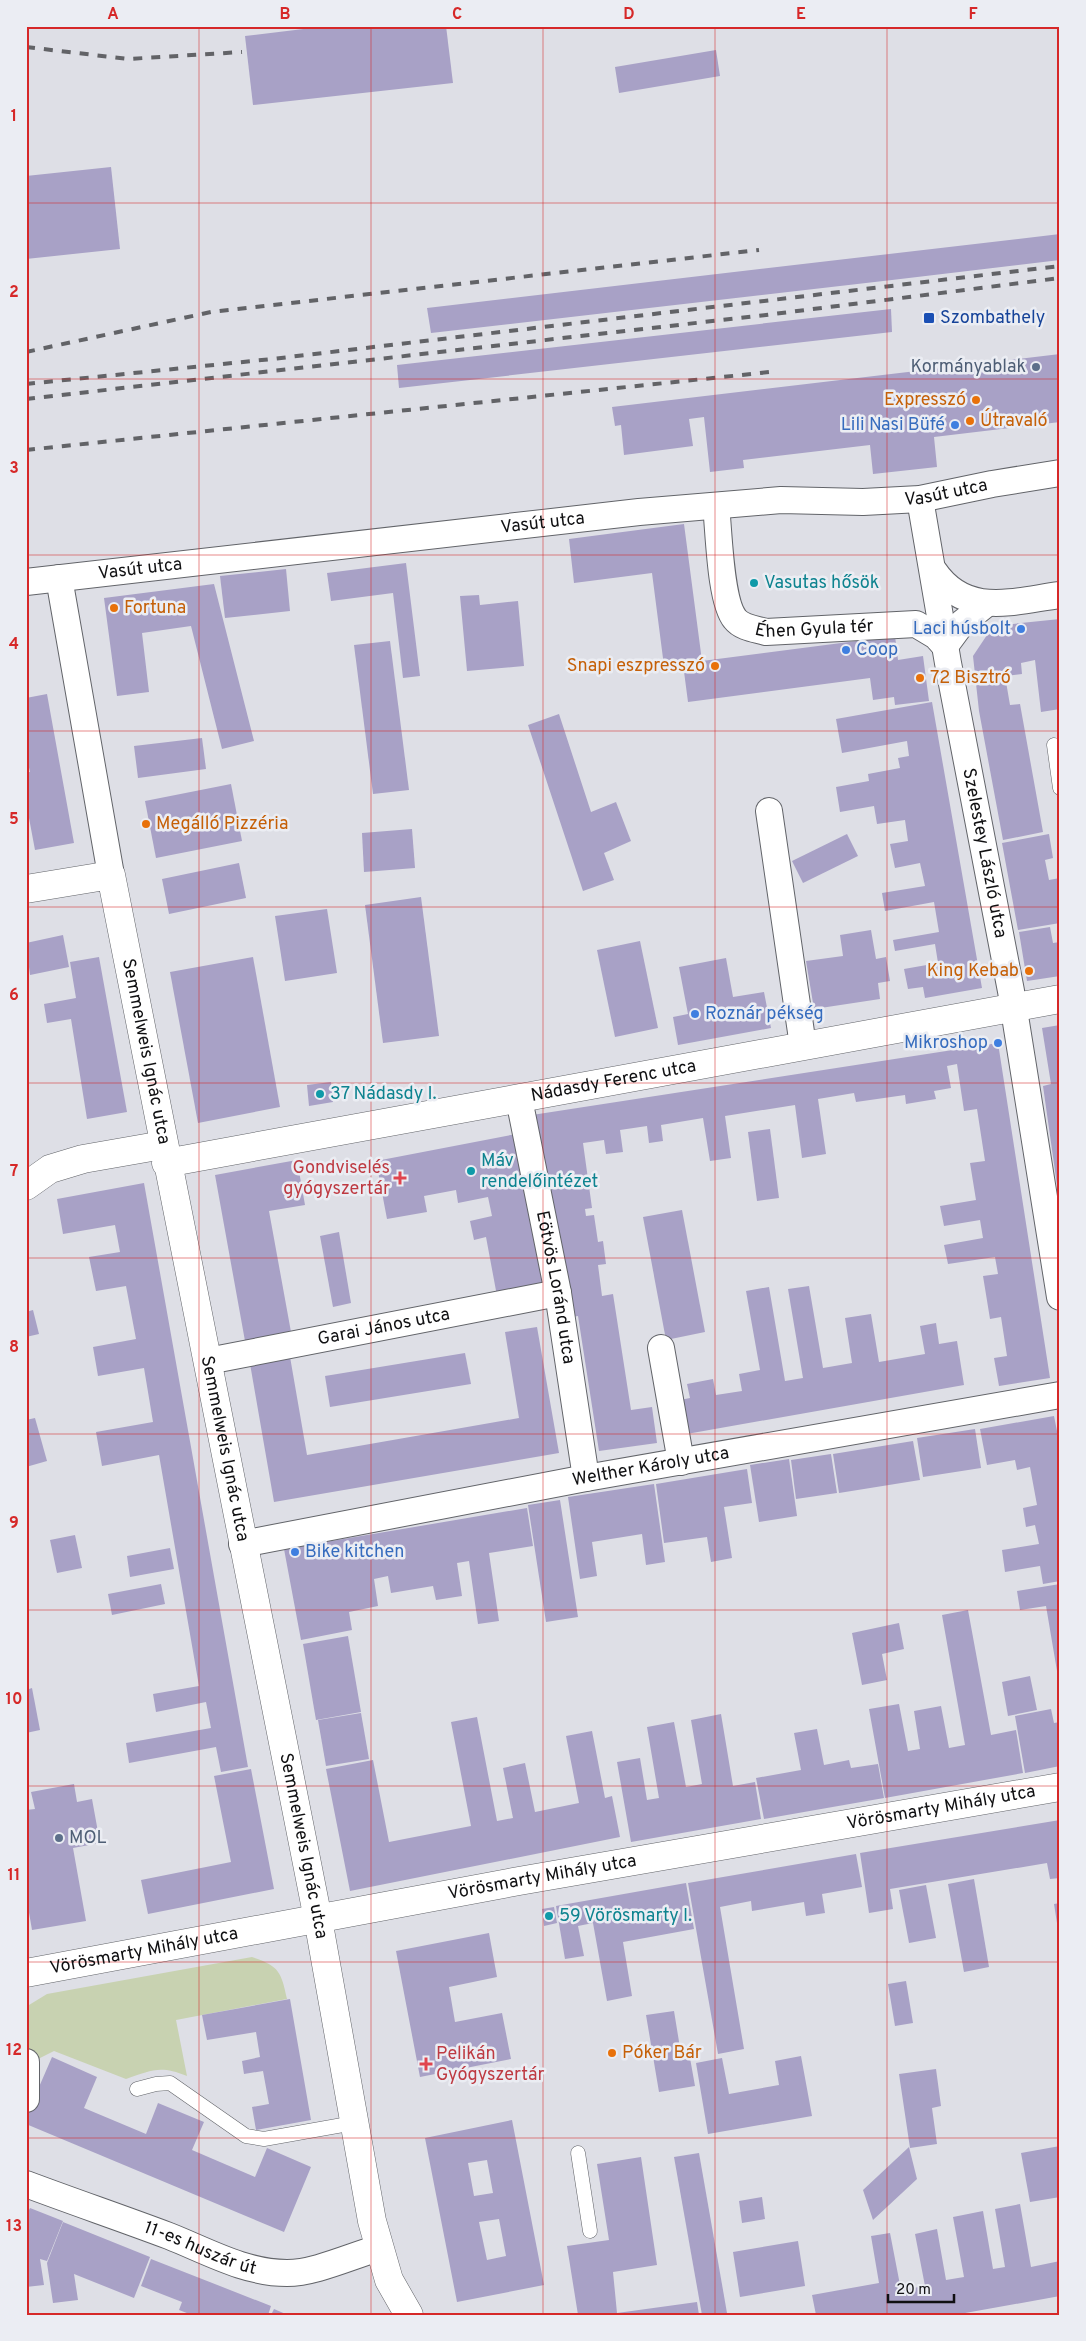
<svg xmlns="http://www.w3.org/2000/svg" width="1086" height="2341" font-family="Overpass,sans-serif">
  <style>
    .green { fill: #c8d2b1 }
    .building { fill: #a8a1c6; fill-rule: evenodd }
    .lines { fill: none; stroke-linecap: round; stroke-linejoin: round }
    .lane-casing { stroke: #626469; stroke-width: 15 }
    .street-casing { stroke: #626469; stroke-width: 28 }
    .secondary-casing { stroke: #626469; stroke-width: 29 }
    .lane { stroke: #fff; stroke-width: 14 }
    .street { stroke: #fff; stroke-width: 26 }
    .secondary { stroke: #fff; stroke-width: 28 }
    .rail { stroke: #626367; stroke-width: 4; stroke-dasharray: 9 9; stroke-linecap: butt }
    .grid { fill: none; stroke: #d62828; stroke-width: 1; stroke-opacity: 0.55 }
    .transit-dot { fill: #1a4fb4; stroke: #ebedf3; stroke-width: 2 }
    .service-dot { fill: #5c6f8a; stroke: #ebedf3; stroke-width: 2 }
    .food-dot { fill: #e8710a; stroke: #ebedf3; stroke-width: 2 }
    .shop-dot { fill: #3f7fe0; stroke: #ebedf3; stroke-width: 2 }
    .culture-dot { fill: #0f9aa8; stroke: #ebedf3; stroke-width: 2 }
    .health-dot { fill: #e0444e; stroke: #ebedf3; stroke-width: 2 }
    .labels { text-anchor: middle; dominant-baseline: central; stroke-width: 5; stroke-linejoin: round; paint-order: stroke }
    .transit-label { font-size: 18px; fill: #164399; stroke: #ebedf3; text-anchor: start }
    .service-label { font-size: 18px; fill: #4e5e75; stroke: #ebedf3; text-anchor: end }
    .food-label { font-size: 18px; fill: #c56008; stroke: #ebedf3; text-anchor: start }
    .shop-label { font-size: 18px; fill: #366cbe; stroke: #ebedf3; text-anchor: end }
    .street-label { font-size: 18px; fill: #101012; stroke: #ebedf3 }
    .culture-label { font-size: 18px; fill: #0d838f; stroke: #ebedf3; text-anchor: start }
    .health-label { font-size: 18px; fill: #be3a42; stroke: #ebedf3; text-anchor: end }
    .neatline { fill: none; stroke: #d62828; stroke-width: 2 }
    .grid-label { font-size: 16px; text-anchor: middle; font-weight: bold; fill: #d62828 }
  </style>
  <rect width="100%" height="100%" fill="#dedfe6"/>
  <path class="green" d="M252,1957c27,9 29,14 35,42l-111,21 11,56c-27,-11 -35,-6 -61,3l-72,-28 -24,12c-3,-20 -6,-39 -1,-58l18,-11z"/>
  <g class="building">
    <polygon points="328,26 446,26 453,83 253,105 245,36"/>
    <polygon points="716,50 720,76 619,93 615,67"/>
    <polygon points="111,167 120,249 26,259 26,176"/>
    <polygon points="1060,234 1060,260 892,280 431,333 427,308"/>
    <polygon points="891,309 892,332 399,388 397,365"/>
    <polygon points="1060,354 1060,422 934,437 937,467 873,474 870,445 743,460 744,468 710,472 704,417 689,419 693,446 624,455 621,425 615,426 612,407"/>
    <polygon points="684,524 702,661 895,636 898,660 923,656 929,701 895,705 894,697 873,700 870,678 688,702 683,664 664,666 652,573 574,583 569,539"/>
    <polygon points="406,563 420,676 403,678 393,593 331,601 327,573"/>
    <polygon points="286,569 290,611 225,618 220,576"/>
    <polygon points="214,584 254,741 222,749 191,626 142,633 149,692 117,696 104,598"/>
    <polygon points="479,595 480,605 518,601 524,666 467,671 460,596"/>
    <polygon points="1060,619 1060,709 1041,712 1035,660 1021,663 1022,674 1005,676 1010,705 1020,704 1043,832 1003,840 979,711 973,656 993,626"/>
    <polygon points="390,641 409,790 373,794 354,645"/>
    <polygon points="47,694 74,843 35,850 26,802 26,772 30,772 26,754 26,698"/>
    <polygon points="932,702 982,988 925,998 923,987 908,989 904,969 938,963 935,944 895,951 893,940 939,932 934,902 885,911 882,893 925,886 920,863 895,868 890,844 908,841 905,820 877,824 874,806 840,812 836,787 869,781 868,774 900,768 898,758 909,756 907,741 842,753 836,719"/>
    <polygon points="559,714 591,812 616,802 631,841 604,853 614,880 583,891 528,725"/>
    <polygon points="202,738 206,769 138,778 134,746"/>
    <polygon points="231,784 242,841 156,858 145,801"/>
    <polygon points="412,829 415,868 364,872 362,833"/>
    <polygon points="847,834 858,856 803,883 792,861"/>
    <polygon points="1049,834 1053,858 1045,860 1049,880 1060,878 1060,923 1018,930 1002,843"/>
    <polygon points="239,863 246,898 169,914 162,879"/>
    <polygon points="421,897 439,1036 383,1043 365,905"/>
    <polygon points="327,909 337,973 285,981 275,916"/>
    <polygon points="1050,927 1053,943 1060,942 1060,976 1027,981 1019,932"/>
    <polygon points="871,930 876,959 886,957 890,981 878,983 880,999 814,1009 806,961 843,956 840,935"/>
    <polygon points="63,935 69,967 30,975 26,943"/>
    <polygon points="640,941 658,1028 615,1037 597,950"/>
    <polygon points="99,957 127,1112 87,1119 71,1019 47,1023 44,1004 76,998 70,962"/>
    <polygon points="253,957 280,1107 198,1123 170,972"/>
    <polygon points="726,958 733,997 764,992 771,1028 678,1045 673,1017 688,1014 679,967"/>
    <polygon points="1060,1025 1060,1185 1057,1185 1043,1086 1051,1084 1042,1028"/>
    <polygon points="998,1043 1050,1378 999,1386 994,1358 1007,1356 1001,1317 990,1319 983,1276 998,1274 995,1257 948,1264 944,1245 983,1238 980,1220 944,1226 940,1206 976,1200 970,1163 985,1161 977,1109 964,1111 957,1064 947,1066 951,1088 934,1091 936,1099 906,1104 905,1095 856,1102 854,1093 818,1099 826,1154 802,1158 795,1105 725,1116 731,1158 710,1161 703,1118 661,1125 663,1141 649,1143 647,1126 620,1130 623,1152 606,1154 604,1140 583,1143 592,1208 585,1209 586,1216 594,1215 598,1242 603,1241 606,1264 598,1265 602,1296 613,1294 631,1410 652,1407 657,1443 599,1451 578,1316 567,1318 532,1115"/>
    <polygon points="331,1082 333,1102 309,1106 307,1085"/>
    <polygon points="770,1129 779,1198 757,1201 748,1132"/>
    <polygon points="516,1134 545,1287 497,1296 486,1237 474,1240 470,1221 492,1216 488,1197 458,1203 456,1190 424,1196 427,1212 387,1219 376,1161"/>
    <polygon points="297,1160 305,1205 269,1211 291,1332 245,1341 215,1175"/>
    <polygon points="144,1183 248,1767 221,1772 216,1747 129,1763 126,1743 211,1728 206,1702 156,1712 153,1694 199,1686 159,1455 102,1466 96,1432 153,1422 144,1368 98,1376 93,1347 136,1339 126,1286 96,1291 89,1257 120,1252 115,1225 63,1234 57,1199"/>
    <polygon points="682,1210 705,1332 666,1340 643,1217"/>
    <polygon points="339,1232 351,1303 333,1307 320,1236"/>
    <polygon points="809,1286 823,1368 852,1363 845,1318 871,1314 879,1362 925,1354 920,1326 936,1323 939,1344 957,1341 964,1385 681,1435 675,1401 690,1398 687,1384 713,1379 716,1395 742,1391 739,1374 760,1370 746,1291 769,1287 785,1381 803,1378 788,1289"/>
    <polygon points="33,1310 39,1334 26,1337 26,1312"/>
    <polygon points="537,1327 559,1453 274,1502 249,1358 289,1351 307,1455 519,1418 505,1332"/>
    <polygon points="465,1353 471,1384 330,1407 325,1376"/>
    <polygon points="1054,1416 1060,1446 1060,1581 1043,1584 1040,1566 1005,1572 1002,1550 1039,1544 1035,1525 1026,1527 1023,1508 1037,1505 1030,1467 1017,1470 1015,1460 987,1465 980,1429"/>
    <polygon points="35,1418 47,1461 26,1467 26,1420"/>
    <polygon points="975,1429 981,1468 923,1477 917,1438"/>
    <polygon points="913,1441 920,1480 839,1493 833,1454"/>
    <polygon points="831,1454 837,1493 796,1499 791,1460"/>
    <polygon points="789,1459 797,1516 759,1522 750,1465"/>
    <polygon points="747,1469 752,1503 724,1507 732,1558 711,1562 707,1537 664,1543 656,1484"/>
    <polygon points="654,1484 665,1562 646,1565 642,1534 592,1542 597,1576 580,1579 568,1497"/>
    <polygon points="560,1500 578,1617 546,1622 528,1505"/>
    <polygon points="527,1508 533,1546 489,1553 499,1621 478,1624 469,1561 457,1563 462,1596 436,1600 433,1586 391,1593 388,1576 374,1579 378,1606 349,1612 352,1630 301,1640 284,1549"/>
    <polygon points="75,1535 82,1568 57,1573 50,1540"/>
    <polygon points="170,1548 174,1569 130,1577 127,1556"/>
    <polygon points="161,1584 165,1604 112,1615 108,1594"/>
    <polygon points="1060,1584 1060,1670 1057,1671 1046,1606 1020,1610 1017,1591"/>
    <polygon points="968,1610 991,1735 1016,1730 1023,1773 885,1798 869,1709 899,1704 908,1751 920,1749 914,1711 941,1706 949,1748 965,1745 942,1615"/>
    <polygon points="899,1623 904,1649 882,1654 887,1680 862,1685 852,1633"/>
    <polygon points="348,1636 361,1712 316,1720 303,1644"/>
    <polygon points="1030,1676 1037,1710 1008,1716 1002,1682"/>
    <polygon points="32,1688 40,1730 26,1733 26,1690"/>
    <polygon points="1051,1709 1054,1723 1060,1722 1060,1766 1025,1773 1015,1716"/>
    <polygon points="361,1713 369,1759 326,1766 318,1720"/>
    <polygon points="721,1714 733,1786 755,1782 761,1819 631,1842 617,1762 640,1758 647,1800 659,1798 647,1727 674,1722 686,1787 702,1784 691,1720"/>
    <polygon points="477,1717 497,1821 513,1818 503,1768 525,1763 535,1812 579,1803 566,1736 592,1731 605,1798 612,1796 620,1837 350,1891 326,1769 373,1760 389,1842 471,1826 451,1722"/>
    <polygon points="817,1729 824,1765 849,1760 851,1768 878,1764 884,1798 764,1819 756,1778 801,1770 794,1733"/>
    <polygon points="251,1769 274,1889 148,1914 141,1880 231,1862 214,1776"/>
    <polygon points="74,1784 77,1802 92,1799 100,1843 73,1848 86,1921 32,1930 26,1895 26,1810 35,1809 31,1792"/>
    <polygon points="1060,1820 1060,1878 1050,1879 1047,1863 890,1889 893,1909 869,1913 860,1853"/>
    <polygon points="856,1854 862,1887 822,1894 825,1913 806,1916 804,1902 752,1911 751,1901 720,1907 744,2049 718,2054 688,1883"/>
    <polygon points="974,1879 989,1967 964,1972 948,1884"/>
    <polygon points="686,1883 694,1929 623,1942 632,1996 607,2001 593,1923 578,1926 584,1956 565,1959 556,1906"/>
    <polygon points="926,1885 936,1938 909,1943 899,1890"/>
    <polygon points="1060,1903 1060,1936 1059,1936 1054,1904"/>
    <polygon points="554,1907 557,1923 544,1926 542,1909"/>
    <polygon points="489,1933 497,1977 449,1987 455,2022 502,2013 511,2059 420,2077 396,1951"/>
    <polygon points="906,1981 913,2023 895,2026 888,1984"/>
    <polygon points="290,1999 311,2120 256,2130 252,2107 269,2104 263,2071 244,2074 242,2061 260,2057 256,2032 207,2040 202,2015"/>
    <polygon points="674,2011 682,2060 690,2058 695,2086 659,2092 646,2015"/>
    <polygon points="801,2056 812,2116 708,2134 696,2063 722,2058 729,2094 779,2085 775,2061"/>
    <polygon points="52,2057 97,2077 84,2108 146,2134 158,2103 204,2122 192,2150 255,2177 267,2148 311,2167 284,2232 26,2124 26,2117"/>
    <polygon points="936,2069 941,2106 932,2108 937,2144 910,2148 899,2074"/>
    <path d="M512,2120l32,165 -87,17 -32,-164zM487,2160l6,33 -19,3 -6,-33zM499,2219l7,37 -19,4 -8,-38z"/>
    <polygon points="1060,2146 1060,2197 1030,2202 1021,2153"/>
    <polygon points="909,2147 917,2179 873,2220 863,2190"/>
    <polygon points="699,2153 727,2313 715,2315 702,2315 674,2157"/>
    <polygon points="641,2157 657,2265 613,2272 617,2313 697,2302 699,2315 578,2315 567,2246 609,2240 597,2164"/>
    <polygon points="762,2197 765,2219 742,2223 739,2201"/>
    <polygon points="1020,2204 1031,2267 1060,2261 1060,2296 954,2315 816,2315 812,2295 879,2283 871,2236 890,2233 901,2290 925,2286 915,2234 937,2229 946,2280 964,2277 953,2217 983,2211 993,2269 1005,2267 995,2209"/>
    <polygon points="30,2208 63,2221 47,2261 40,2259 44,2285 26,2287 26,2216"/>
    <polygon points="63,2222 150,2257 134,2298 74,2274 78,2300 53,2303 47,2263"/>
    <polygon points="798,2241 805,2286 740,2297 733,2252"/>
    <polygon points="151,2259 271,2306 268,2315 192,2315 179,2310 182,2302 141,2286"/>
    <polygon points="274,2309 288,2315 271,2315"/>
  </g>
  <g class="lines">
    <g class="lane-casing">
      <g id="lane">
        <polyline points="1054,745 1060,788"/>
        <polyline points="137,2089 156,2084 170,2083 246,2136 264,2139 354,2123"/>
        <polyline points="578,2153 590,2231"/>
      </g>
    </g>
    <g class="street-casing">
      <g id="street">
        <path id="s1" d="M920,499l28,164 63,328 49,306"/>
        <path id="s2" d="M716,506c3,25 4,95 19,113 7,9 21,10 31,13l150,-8 20,12 9,10"/>
        <path d="M934,571c32,47 79,30 126,24"/>
        <polyline points="59,578 111,875"/>
        <path id="s3" d="M26,582l613,-70 142,-12 82,2 57,-3 72,-15 68,-11"/>
        <polyline points="945,646 962,623 986,604"/>
        <polyline points="769,811 803,1046"/>
        <path id="s4" d="M519,1099l39,194 28,185"/>
        <polyline points="661,1348 681,1462"/>
        <path id="s5" d="M208,1361l350,-68"/>
        <path id="s6" d="M242,1544l344,-66 474,-83"/>
        <polyline points="26,2062 26,2099"/>
        <path id="s7" d="M26,2184c48,18 95,34 143,52 38,15 76,37 118,37 28,0 64,-17 92,-25"/>
      </g>
    </g>
    <g class="secondary-casing">
      <g id="secondary">
        <path id="s8" d="M26,889l85,-14 207,1044 54,302 17,59 20,35"/>
        <path id="s9" d="M166,1163l894,-164"/>
        <polyline points="26,1186 50,1169 83,1159 163,1145"/>
        <path id="s10" d="M26,1973l493,-92 541,-94"/>
      </g>
    </g>
    <use href="#lane" class="lane"/>
    <use href="#street" class="street"/>
    <use href="#secondary" class="secondary"/>
    <g class="rail">
      <polyline points="26,47 128,59 242,52"/>
      <polyline points="26,352 211,312 759,250"/>
      <polyline points="26,384 272,359 1060,266"/>
      <polyline points="26,399 766,315 1060,278"/>
      <polyline points="26,450 770,372"/>
    </g>
  </g>
  <path class="grid" d="M199,26v2289M371,26v2289M543,26v2289M715,26v2289M887,26v2289M26,203h1034M26,379h1034M26,555h1034M26,731h1034M26,907h1034M26,1083h1034M26,1258h1034M26,1434h1034M26,1610h1034M26,1786h1034M26,1962h1034M26,2138h1034"/>
  <rect class="transit-dot" x="923" y="312" width="12" height="12" rx="2.5"/>
  <g class="service-dot">
    <circle cx="1036" cy="367" r="5"/>
    <circle cx="59" cy="1838" r="5"/>
  </g>
  <g class="food-dot">
    <circle cx="976" cy="400" r="5"/>
    <circle cx="970" cy="421" r="5"/>
    <circle cx="114" cy="608" r="5"/>
    <circle cx="715" cy="666" r="5"/>
    <circle cx="920" cy="678" r="5"/>
    <circle cx="146" cy="824" r="5"/>
    <circle cx="1029" cy="971" r="5"/>
    <circle cx="612" cy="2053" r="5"/>
  </g>
  <g class="shop-dot">
    <circle cx="955" cy="425" r="5"/>
    <circle cx="1021" cy="629" r="5"/>
    <circle cx="846" cy="650" r="5"/>
    <circle cx="695" cy="1014" r="5"/>
    <circle cx="998" cy="1043" r="5"/>
    <circle cx="295" cy="1552" r="5"/>
  </g>
  <g class="culture-dot">
    <circle cx="754" cy="583" r="5"/>
    <circle cx="320" cy="1094" r="5"/>
    <circle cx="471" cy="1171" r="5"/>
    <circle cx="549" cy="1916" r="5"/>
  </g>
  <g class="health-dot">
    <path d="M397.5 1170.5h5v5h5v5h-5v5h-5v-5h-5v-5h5z"/>
    <path d="M423.5 2056.5h5v5h5v5h-5v5h-5v-5h-5v-5h5z"/>
  </g>
  <g class="labels">
    <g class="transit-label">
      <text x="940" y="318">Szombathely</text>
    </g>
    <g class="service-label">
      <text x="1026" y="367">Kormányablak</text>
      <text x="69" y="1838" text-anchor="start">MOL</text>
    </g>
    <g class="food-label">
      <text x="966" y="400" text-anchor="end">Expresszó</text>
      <text x="980" y="421">Útravaló</text>
      <text x="124" y="608">Fortuna</text>
      <text x="705" y="666" text-anchor="end">Snapi eszpresszó</text>
      <text x="930" y="678">72 Bisztró</text>
      <text x="156" y="824">Megálló Pizzéria</text>
      <text x="1019" y="971" text-anchor="end">King Kebab</text>
      <text x="622" y="2053">Póker Bár</text>
    </g>
    <g class="shop-label">
      <text x="945" y="425">Lili Nasi Büfé</text>
      <text x="1011" y="629">Laci húsbolt</text>
      <text x="856" y="650" text-anchor="start">Coop</text>
      <text x="705" y="1014" text-anchor="start">Roznár pékség</text>
      <text x="988" y="1043">Mikroshop</text>
      <text x="305" y="1552" text-anchor="start">Bike kitchen</text>
    </g>
    <g class="street-label">
      <text stroke="none"><textPath href="#s3" startOffset="925">Vasút utca</textPath></text>
      <text stroke="none"><textPath href="#s3" startOffset="520">Vasút utca</textPath></text>
      <text stroke="none"><textPath href="#s3" startOffset="115">Vasút utca</textPath></text>
      <text stroke="none"><textPath href="#s2" startOffset="198">Éhen Gyula tér</textPath></text>
      <text stroke="none"><textPath href="#s1" startOffset="360">Szelestey László utca</textPath></text>
      <text stroke="none"><textPath href="#s8" startOffset="266">Semmelweis Ignác utca</textPath></text>
      <text stroke="none"><textPath href="#s9" startOffset="455">Nádasdy Ferenc utca</textPath></text>
      <text stroke="none"><textPath href="#s4" startOffset="192">Eötvös Loránd utca</textPath></text>
      <text stroke="none"><textPath href="#s5" startOffset="179">Garai János utca</textPath></text>
      <text stroke="none"><textPath href="#s8" startOffset="671">Semmelweis Ignác utca</textPath></text>
      <text stroke="none"><textPath href="#s6" startOffset="416">Welther Károly utca</textPath></text>
      <text stroke="none"><textPath href="#s10" startOffset="930">Vörösmarty Mihály utca</textPath></text>
      <text stroke="none"><textPath href="#s8" startOffset="1076">Semmelweis Ignác utca</textPath></text>
      <text stroke="none"><textPath href="#s10" startOffset="525">Vörösmarty Mihály utca</textPath></text>
      <text stroke="none"><textPath href="#s10" startOffset="120">Vörösmarty Mihály utca</textPath></text>
      <text stroke="none"><textPath href="#s7" startOffset="186">11-es huszár út</textPath></text>
    </g>
    <g class="culture-label">
      <text x="764" y="583">Vasutas hősök</text>
      <text x="330" y="1094">37 Nádasdy I.</text>
      <text x="481" y="1161">Máv<tspan x="481" dy="21">rendelőintézet</tspan></text>
      <text x="559" y="1916">59 Vörösmarty I.</text>
    </g>
    <g class="health-label">
      <text x="390" y="1168">Gondviselés<tspan x="390" dy="21">gyógyszertár</tspan></text>
      <text x="436" y="2054" text-anchor="start">Pelikán<tspan x="436" dy="21">Gyógyszertár</tspan></text>
    </g>
  </g>
  <rect width="1086" height="2341" fill="none" stroke="#ebedf3" stroke-width="55"/>
  <path d="M888 2294v8h66v-8" fill="none" stroke="#101012" stroke-width="2.5"/>
  <text x="896" y="2294" font-size="15" fill="#101012" stroke="#ebedf3" stroke-width="4" paint-order="stroke">20 m</text>
  <rect x="28" y="28" width="1030" height="2286" class="neatline"/>
  <g class="grid-label">
    <text x="113" y="19">A</text>
    <text x="285" y="19">B</text>
    <text x="457" y="19">C</text>
    <text x="629" y="19">D</text>
    <text x="801" y="19">E</text>
    <text x="973" y="19">F</text>
    <text x="14" y="121">1</text>
    <text x="14" y="297">2</text>
    <text x="14" y="473">3</text>
    <text x="14" y="649">4</text>
    <text x="14" y="824">5</text>
    <text x="14" y="1000">6</text>
    <text x="14" y="1176">7</text>
    <text x="14" y="1352">8</text>
    <text x="14" y="1528">9</text>
    <text x="14" y="1704">10</text>
    <text x="14" y="1880">11</text>
    <text x="14" y="2055">12</text>
    <text x="14" y="2231">13</text>
  </g>
</svg>
